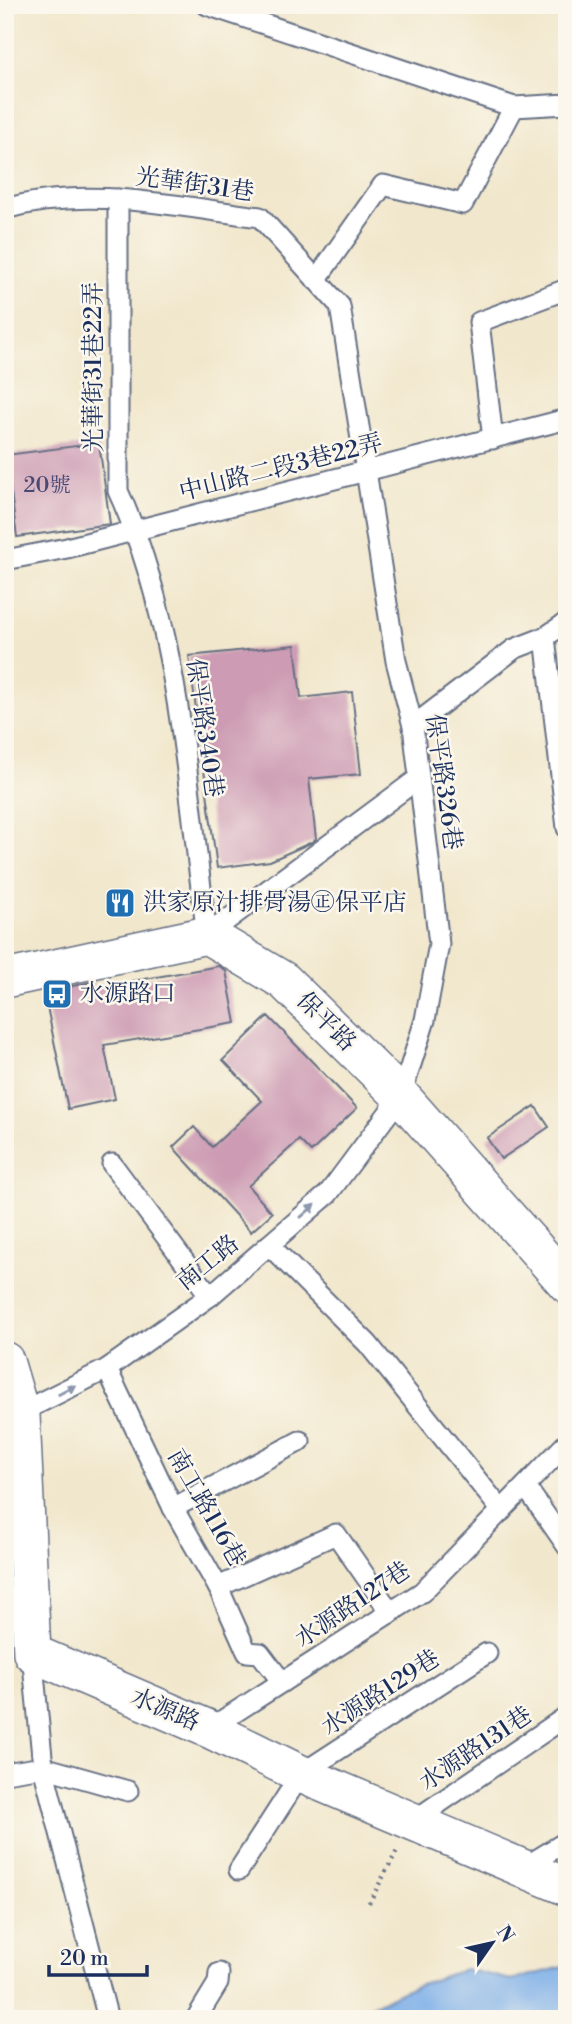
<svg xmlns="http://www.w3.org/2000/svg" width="572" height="2024" font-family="'Libre Bodoni','Noto Serif TC',serif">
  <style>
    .water { fill: #7caee8; stroke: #4c6ea3; stroke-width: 2 }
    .building { fill: #cd9cb4 }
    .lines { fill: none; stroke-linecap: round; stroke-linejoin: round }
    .service-casing { stroke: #666f84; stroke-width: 23 }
    .minor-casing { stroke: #666f84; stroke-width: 40 }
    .path { stroke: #666f84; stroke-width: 4.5; stroke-dasharray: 2 5; stroke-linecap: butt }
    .service { stroke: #fff; stroke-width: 19 }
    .minor { stroke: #fff; stroke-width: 37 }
    .oneway { fill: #8d97ae }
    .labels { text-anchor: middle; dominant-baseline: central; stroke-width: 5; stroke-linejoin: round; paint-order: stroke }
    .number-label { font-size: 21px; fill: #484a74 }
    .street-label { font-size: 24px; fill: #1b2f5e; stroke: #fbf7ec }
    .poi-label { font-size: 24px; fill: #1b2f5e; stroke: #fbf7ec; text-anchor: start }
  </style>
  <rect width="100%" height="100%" fill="#fbf7ec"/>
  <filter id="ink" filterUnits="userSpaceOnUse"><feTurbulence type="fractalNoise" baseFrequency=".0143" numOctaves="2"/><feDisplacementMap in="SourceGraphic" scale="14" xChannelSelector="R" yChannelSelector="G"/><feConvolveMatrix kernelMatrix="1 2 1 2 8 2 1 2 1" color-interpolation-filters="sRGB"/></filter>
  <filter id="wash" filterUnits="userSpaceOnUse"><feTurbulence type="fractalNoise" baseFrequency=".00686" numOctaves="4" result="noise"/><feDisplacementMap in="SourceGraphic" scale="28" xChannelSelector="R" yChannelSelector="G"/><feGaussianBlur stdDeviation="1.57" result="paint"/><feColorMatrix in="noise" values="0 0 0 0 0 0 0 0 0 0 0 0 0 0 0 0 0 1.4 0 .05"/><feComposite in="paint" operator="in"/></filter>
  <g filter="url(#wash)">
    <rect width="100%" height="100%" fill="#f1e7cc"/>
    <polygon class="water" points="567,1966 567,2019 345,2019 409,1988 465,1969 511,1980"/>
    <g id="blocks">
      <g class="building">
        <polygon points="99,443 110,524 17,537 6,455"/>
        <polygon points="295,645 301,698 352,692 361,774 309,779 316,839 310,843 270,861 217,868 189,656"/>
        <polygon points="219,966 226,971 236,1023 104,1045 115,1099 68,1109 44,992 92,982 93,988"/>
        <polygon points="268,1016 357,1108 311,1152 299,1140 248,1186 272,1213 251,1232 173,1147 194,1127 212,1147 262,1101 223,1060"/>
        <polygon points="535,1106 549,1127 501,1159 487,1138"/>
      </g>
    </g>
  </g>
  <g filter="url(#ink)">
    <use href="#blocks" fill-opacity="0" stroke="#666f84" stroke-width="2"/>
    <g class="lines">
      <g class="service-casing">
        <g id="service">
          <polyline points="207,5 514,107 567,104"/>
          <path d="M118,199v292c62,135 69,298 89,444l212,-157"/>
          <path d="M5,209c82,-24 172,-2 255,8l80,89 56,355 17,65 26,218 -14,76 -24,76 -73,98 -118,102 -103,73 -94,47"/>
          <polyline points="316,280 383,185 463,204 514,107"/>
          <polyline points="493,439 479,322 567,289"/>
          <polyline points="5,560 67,548 567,419"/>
          <polyline points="545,637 567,828"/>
          <polyline points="413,726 514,649 545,637 567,622"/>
          <polyline points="112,1164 210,1296"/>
          <polyline points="269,1245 368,1344 502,1511"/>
          <polyline points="107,1369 173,1508 218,1587 336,1534 391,1613"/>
          <polyline points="526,1487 567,1546"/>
          <polyline points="173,1508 300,1441"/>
          <polyline points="218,1587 247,1652 260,1653 282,1682"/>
          <polyline points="209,1729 422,1592 567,1443"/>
          <polyline points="5,1773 43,1767 32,1653"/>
          <polyline points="413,1821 567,1716"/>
          <polyline points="523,1868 567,1841"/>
          <polyline points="239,1870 301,1774 487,1653"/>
          <polyline points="108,2019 43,1767 128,1791"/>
          <polyline points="196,2019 218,1983 219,1973"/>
        </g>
      </g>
      <g class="minor-casing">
        <g id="minor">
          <polyline points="5,979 207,935 284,981 401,1096 567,1284"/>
          <polyline points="5,1361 21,1415 32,1653 209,1729 301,1774 567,1887"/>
        </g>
      </g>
      <polyline class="path" points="369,1903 397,1851"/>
      <use href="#service" class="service"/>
      <use href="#minor" class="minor"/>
    </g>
    <defs><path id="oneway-solid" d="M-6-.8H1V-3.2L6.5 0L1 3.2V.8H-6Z" transform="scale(1.75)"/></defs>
    <g class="oneway">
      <use href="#oneway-solid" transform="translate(308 1211) rotate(-41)"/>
      <use href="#oneway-solid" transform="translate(67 1390) rotate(-28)"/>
    </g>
  </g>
  <defs>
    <g id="restaurant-square" transform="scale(1.575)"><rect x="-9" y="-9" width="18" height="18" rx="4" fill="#1f6fb2" stroke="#fbf7ec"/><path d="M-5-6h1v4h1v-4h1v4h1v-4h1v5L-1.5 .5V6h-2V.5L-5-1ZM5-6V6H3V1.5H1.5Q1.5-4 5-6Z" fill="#fff"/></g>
    <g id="bus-square" transform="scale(1.575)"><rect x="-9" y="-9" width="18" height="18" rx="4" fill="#1f6fb2" stroke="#fbf7ec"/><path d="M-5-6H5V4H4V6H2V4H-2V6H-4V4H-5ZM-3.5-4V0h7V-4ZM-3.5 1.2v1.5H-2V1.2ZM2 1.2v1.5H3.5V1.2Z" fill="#fff"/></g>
  </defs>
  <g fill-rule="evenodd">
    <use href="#restaurant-square" x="120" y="903"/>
    <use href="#bus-square" x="57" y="994"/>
  </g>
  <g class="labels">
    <g class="number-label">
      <text x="47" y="486">20號</text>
    </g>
    <g class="street-label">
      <text transform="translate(195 185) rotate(8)">光華街31巷</text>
      <text transform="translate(94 367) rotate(-90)">光華街31巷22弄</text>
      <text transform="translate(281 468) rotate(-14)">中山路二段3巷22弄</text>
      <text transform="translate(204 728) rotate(82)">保平路340巷</text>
      <text transform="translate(443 782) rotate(82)">保平路326巷</text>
      <text transform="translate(326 1022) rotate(45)">保平路</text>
      <text transform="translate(208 1263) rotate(-39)">南工路</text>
      <text transform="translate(206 1508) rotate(60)">南工路116巷</text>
      <text transform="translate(353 1605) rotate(-34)">水源路127巷</text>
      <text transform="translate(381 1693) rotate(-33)">水源路129巷</text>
      <text transform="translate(165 1710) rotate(23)">水源路</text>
      <text transform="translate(476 1749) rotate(-34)">水源路131巷</text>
    </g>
    <g class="poi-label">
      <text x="143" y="903">洪家原汁排骨湯㊣保平店</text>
      <text x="80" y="994">水源路口</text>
    </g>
  </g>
  <rect width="572" height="2024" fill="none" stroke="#fbf7ec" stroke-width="28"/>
  <g transform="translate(492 1943) rotate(56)" stroke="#fbf7ec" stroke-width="5" paint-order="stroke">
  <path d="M0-5L12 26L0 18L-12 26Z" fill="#1b2f5e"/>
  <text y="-10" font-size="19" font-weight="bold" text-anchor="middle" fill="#1b2f5e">N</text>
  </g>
  <path d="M49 1965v10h98v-10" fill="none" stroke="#1b2f5e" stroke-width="3.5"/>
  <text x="60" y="1965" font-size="21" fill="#1b2f5e" stroke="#fbf7ec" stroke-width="5" paint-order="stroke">20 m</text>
</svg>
